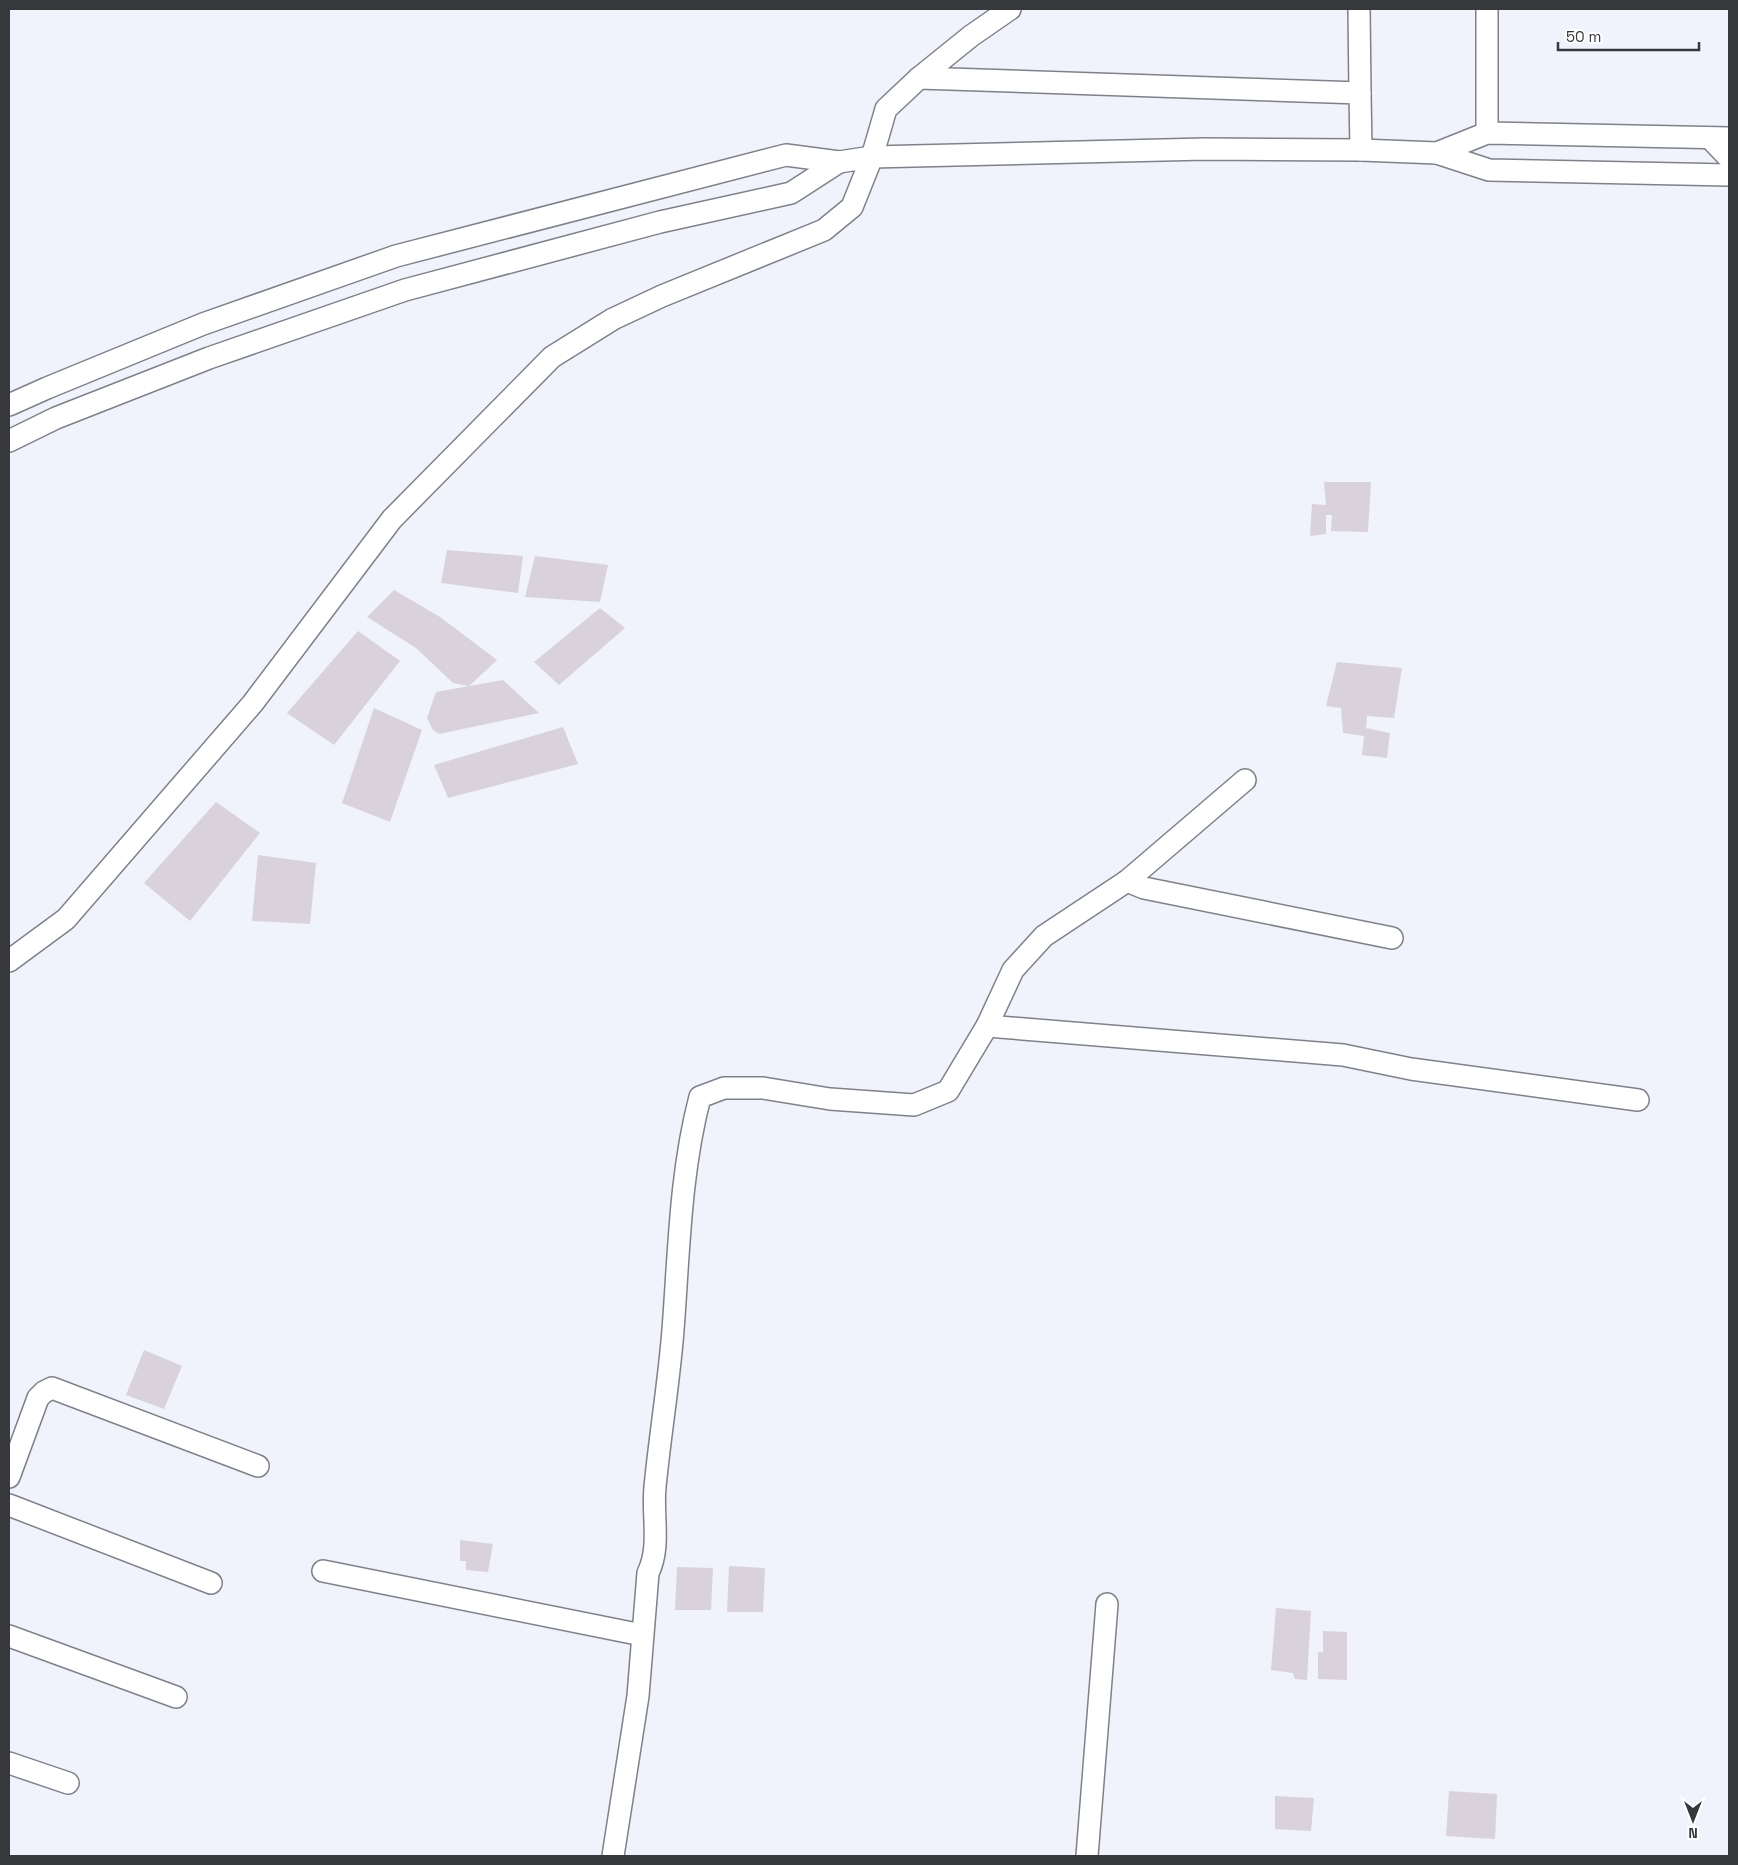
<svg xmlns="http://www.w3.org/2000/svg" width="1738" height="1865" font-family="'Space Grotesk',sans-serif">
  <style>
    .building { fill: #d9d2da }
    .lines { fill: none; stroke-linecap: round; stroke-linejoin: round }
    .street-casing { stroke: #7f818a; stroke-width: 24 }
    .street { stroke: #fff; stroke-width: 21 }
  </style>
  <rect width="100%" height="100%" fill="#f0f2fc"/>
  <g class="building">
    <polygon points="1324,482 1371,482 1368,532 1331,531 1332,515 1326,515 1326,534 1310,536 1312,504 1326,505"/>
    <polygon points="447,550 523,556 518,593 441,583"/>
    <polygon points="535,556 608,565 600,602 525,597"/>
    <polygon points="394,590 440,617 497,660 469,686 453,683 416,648 367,617"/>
    <polygon points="600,608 625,628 559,685 534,662"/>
    <polygon points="358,631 400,661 334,745 287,713"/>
    <polygon points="1337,662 1402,668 1394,718 1367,716 1366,728 1390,733 1387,758 1362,755 1364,736 1343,733 1341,708 1326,706"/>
    <polygon points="503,680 539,713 439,734 433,730 427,718 436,692"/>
    <polygon points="374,708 422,730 390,822 342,803"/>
    <polygon points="563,727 578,764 448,798 434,765"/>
    <polygon points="216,802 260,833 190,921 144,883"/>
    <polygon points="258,855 316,863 310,924 252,921"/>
    <polygon points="144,1350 182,1366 164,1409 126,1395"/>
    <polygon points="460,1540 493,1544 488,1572 466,1570 466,1561 460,1561"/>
    <polygon points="729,1566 765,1568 763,1612 727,1612"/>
    <polygon points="677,1567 713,1568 711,1610 675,1610"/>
    <polygon points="1276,1608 1311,1611 1307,1680 1295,1679 1293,1673 1271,1670"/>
    <polygon points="1323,1631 1347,1632 1347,1680 1318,1679 1318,1652 1323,1652"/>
    <polygon points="1449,1791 1497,1794 1495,1839 1446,1836"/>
    <polygon points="1275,1796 1314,1798 1311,1831 1275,1829"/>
  </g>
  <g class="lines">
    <g class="street-casing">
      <g id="street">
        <polyline points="1359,9 1360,93"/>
        <polyline points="919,78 1360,93 1361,150"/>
        <polyline points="1487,133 1487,9"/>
        <polyline points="1710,138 1729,158"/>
        <polyline points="1437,153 1487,133 1729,138"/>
        <polyline points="9,405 47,388 203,324 396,256 786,155 839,162 872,157 1205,149 1361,150 1437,153 1489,170 1729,175"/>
        <polyline points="9,441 56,418 209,358 405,290 660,222 791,193 839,162"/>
        <polyline points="1127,881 1144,888 1392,938"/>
        <polyline points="9,961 66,919 253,703 392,519 552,357 613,319 662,296 824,230 852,207 872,157 886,109 919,78 971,36 1010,9"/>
        <polyline points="987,1026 1343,1055 1411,1069 1638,1100"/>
        <polyline points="9,1477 38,1398 44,1392 52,1388 258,1466"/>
        <polyline points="9,1505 211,1583"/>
        <polyline points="323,1571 642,1635"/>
        <polyline points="9,1636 176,1697"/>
        <polyline points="9,1763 68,1783"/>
        <path d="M613,1856l25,-160 10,-123c13,-26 4,-58 7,-86 5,-52 14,-105 18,-157 6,-78 7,-157 27,-233l24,-9h39l67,11 84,6 34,-14 39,-65 26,-56 31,-34 83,-55 118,-101"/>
        <polyline points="1087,1856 1107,1604"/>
      </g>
    </g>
    <use href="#street" class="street"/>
  </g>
  <rect width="1738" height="1865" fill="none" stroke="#37383c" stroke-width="20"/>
  <g transform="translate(1693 1820) rotate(180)" stroke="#ffffff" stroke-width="4" paint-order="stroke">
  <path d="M0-4L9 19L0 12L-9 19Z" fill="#37383c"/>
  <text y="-8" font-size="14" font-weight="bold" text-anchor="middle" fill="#37383c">N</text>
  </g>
  <path d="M1558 42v8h141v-8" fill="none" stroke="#37383c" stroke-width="2.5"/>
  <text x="1566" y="42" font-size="15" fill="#37383c" stroke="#ffffff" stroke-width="4" paint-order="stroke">50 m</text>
</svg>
